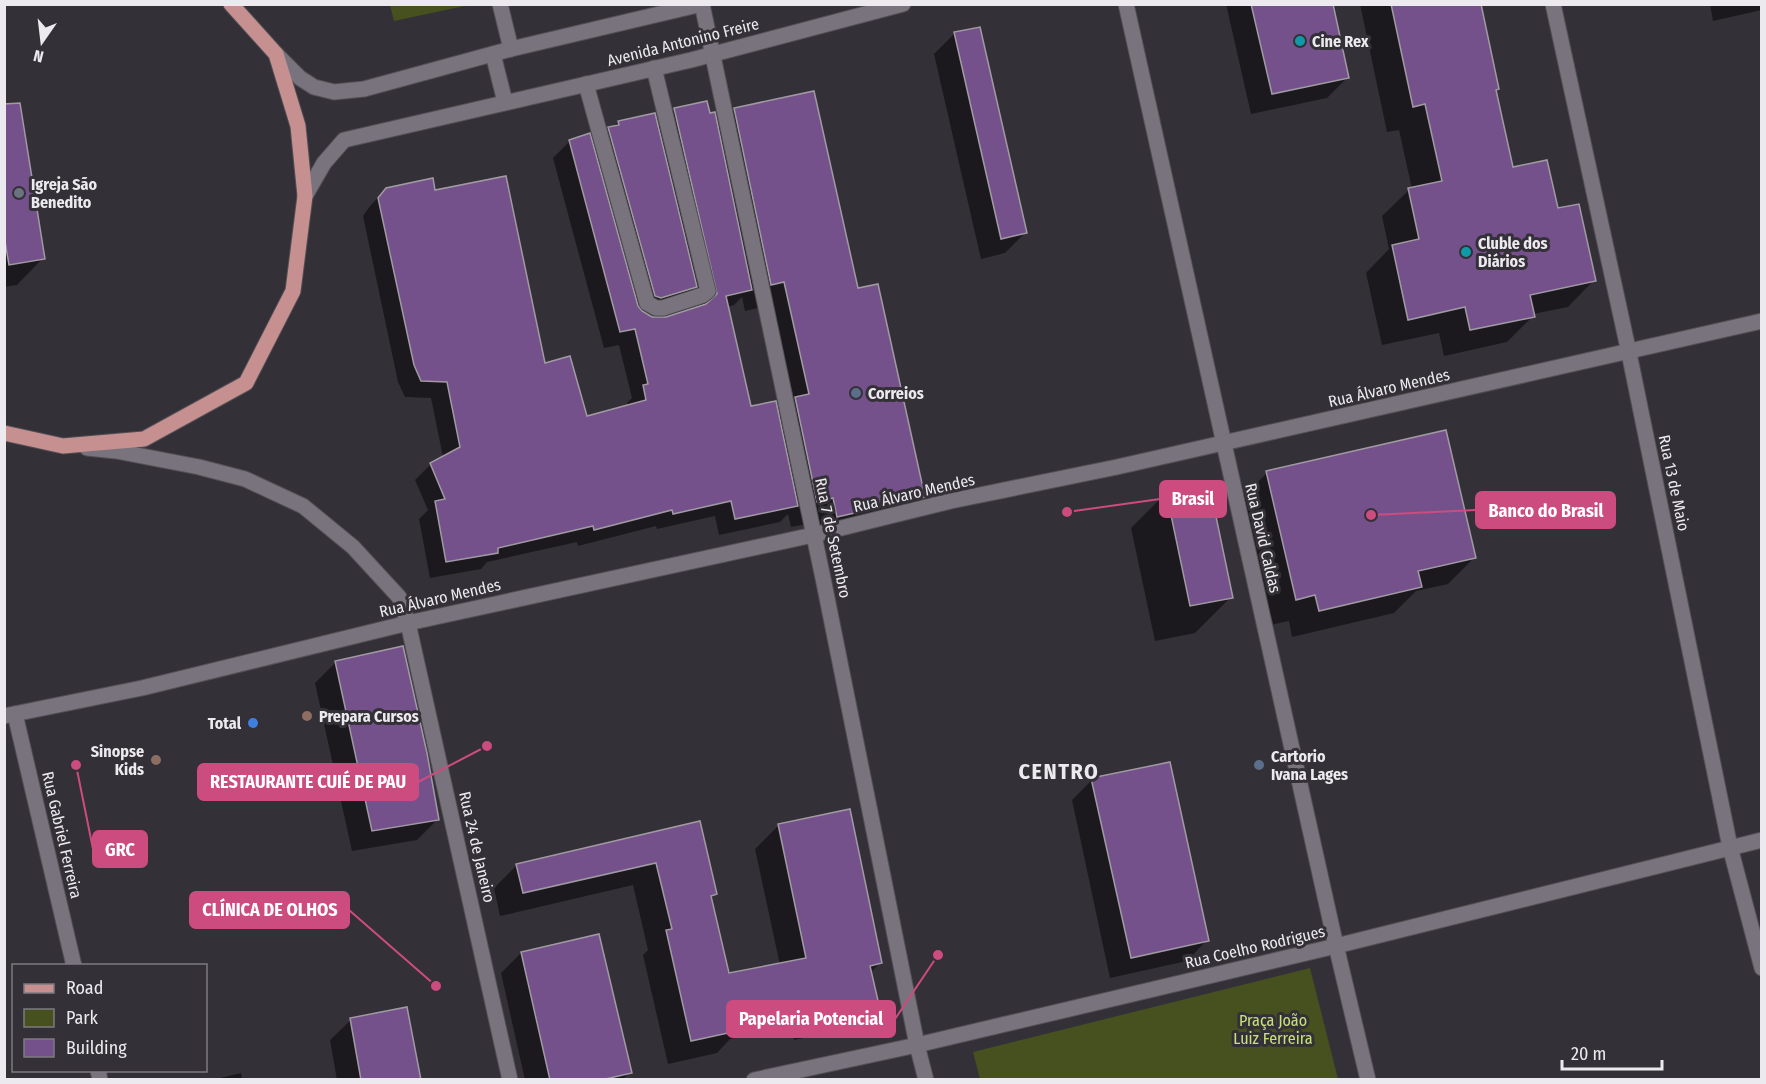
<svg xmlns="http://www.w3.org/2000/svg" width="1766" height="1084" font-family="'Fira Sans Condensed',sans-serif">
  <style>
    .green { fill: #46511f }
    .shadow { fill: #0007; fill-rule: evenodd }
    .building { fill: #75518b; stroke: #a09aa3; stroke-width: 1.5 }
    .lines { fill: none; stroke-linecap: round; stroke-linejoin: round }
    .service-casing { stroke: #524f55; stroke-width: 17 }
    .minor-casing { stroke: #524f55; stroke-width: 17 }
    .tertiary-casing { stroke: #524f55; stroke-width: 17 }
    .primary-casing { stroke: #524f55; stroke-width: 17 }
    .service { stroke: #78737c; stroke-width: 15 }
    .minor { stroke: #78737c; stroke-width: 15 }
    .tertiary { stroke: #78737c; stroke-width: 15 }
    .primary { stroke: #c5908f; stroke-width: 15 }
    .culture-dot { fill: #0f9aa8; stroke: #343037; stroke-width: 2 }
    .worship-dot { fill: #6b7280; stroke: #343037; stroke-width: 2 }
    .service-dot { fill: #5c6f8a; stroke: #343037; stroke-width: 2 }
    .education-dot { fill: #8d6e63; stroke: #343037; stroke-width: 2 }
    .shop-dot { fill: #3f7fe0; stroke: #343037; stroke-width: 2 }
    .labels { text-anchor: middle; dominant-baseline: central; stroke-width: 6; stroke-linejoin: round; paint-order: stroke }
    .poi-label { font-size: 16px; font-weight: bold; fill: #eceaef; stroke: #343037; text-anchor: start }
    .street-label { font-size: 16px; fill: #eceaef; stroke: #343037 }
    .park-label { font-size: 16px; fill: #c9e17c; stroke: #343037 }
    .district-label { font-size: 22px; font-weight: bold; letter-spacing: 1.5px; fill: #eceaef; stroke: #343037 }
    .leader { fill: none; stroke: #cc4c80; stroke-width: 2 }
    .callout-dot { fill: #cc4c80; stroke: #343037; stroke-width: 2 }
    .callout { fill: #cc4c80; stroke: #cc4c80; stroke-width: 2 }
    .callout-label { font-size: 18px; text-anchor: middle; font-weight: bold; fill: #fff }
  </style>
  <rect width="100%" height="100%" fill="#343037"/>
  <g class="green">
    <polygon points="390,5 390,4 469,5 394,21"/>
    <polygon points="1310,968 1338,1079 980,1079 973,1052"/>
  </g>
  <g class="shadow">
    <polygon points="1226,4 1332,4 1347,78 1327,98 1251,114"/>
    <polygon points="1360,4 1479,4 1494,91 1512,169 1557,210 1594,280 1568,307 1533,314 1533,316 1507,342 1444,356 1439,333 1382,345 1366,273 1389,249 1382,216 1409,190 1412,189 1399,130 1387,132"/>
    <polygon points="1710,4 1762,4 1762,10 1713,21"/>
    <polygon points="954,34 1026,232 1005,253 981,259 934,54"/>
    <path d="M675,110l34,5 8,13 18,-18 122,180 67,207 -27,26 -86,19 -4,-18 -16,3 -3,-13 -8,8 -61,13 -4,-19 -58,13 -1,-3 -78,20 -1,-4 -90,20 -6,7 -51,9 -11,-59 9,-9 -13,-30 16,-16 12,-7 -12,-59 -26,-1 -7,-15 -35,-166 7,-10 16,-17 48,3 110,173 42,53 42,-12 -1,-3 5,-5 -13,-53 -15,3 -51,-190 16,-16 67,165 15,11 15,1 35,-12 -5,-21 -7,7 -35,11 -52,-169 17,-13 38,5zM742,297l3,14 13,-3 24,104 -5,5 -27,-9 -23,-101 7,-2z"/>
    <polygon points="4,145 43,258 17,285 4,287"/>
    <polygon points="1267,473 1475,557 1448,584 1416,591 1394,613 1292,637 1289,621 1270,625 1240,499"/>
    <polygon points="1166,493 1231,597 1195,633 1155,641 1131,528"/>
    <polygon points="402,648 437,820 417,840 352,851 315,683 335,663"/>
    <polygon points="1092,780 1207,940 1187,961 1110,978 1072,800"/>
    <polygon points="699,823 715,894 710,899 728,975 780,965 755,849 779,825 880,963 870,973 877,1004 854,1028 794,1040 792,1027 730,1039 717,1053 668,1064 643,955 648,950 633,885 500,916 494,888 517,865"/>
    <polygon points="521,953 630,1072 622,1080 525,1080 501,973"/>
    <polygon points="351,1020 419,1080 337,1080 330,1040"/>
    <polygon points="241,1073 242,1080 212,1080"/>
  </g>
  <g class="building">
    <polygon points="1251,4 1333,4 1349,78 1272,94"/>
    <polygon points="1391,4 1481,4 1499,89 1496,90 1513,167 1547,160 1558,208 1579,204 1596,281 1530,295 1535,317 1470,330 1465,307 1408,320 1392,245 1419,239 1408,188 1442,181 1425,104 1413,107"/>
    <polygon points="980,27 1027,233 1001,239 954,32"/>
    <polygon points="814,91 858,288 878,284 925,497 837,517 833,498 817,502 795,397 809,394 784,282 771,285 734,108"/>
    <polygon points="707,101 710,113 715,112 752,290 726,296 751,406 776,401 798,506 735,519 731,501 673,514 672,510 594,530 593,526 498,548 498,553 446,562 435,501 445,499 430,463 460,447 447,382 421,381 414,365 378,198 386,188 433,178 435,190 506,176 545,363 570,356 587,416 646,400 643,385 648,384 635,329 620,332 569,140 590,133 638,306 642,311 652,317 666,317 706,304 717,294 674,108"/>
    <polygon points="20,103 45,259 9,265 4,236 4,104"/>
    <polygon points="655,113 697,287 661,298 655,296 608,127 619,125 618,121"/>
    <polygon points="1446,430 1476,558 1418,571 1422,587 1319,611 1315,595 1296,600 1266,471"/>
    <polygon points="1209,483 1233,598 1190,606 1166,491"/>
    <polygon points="403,646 427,753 439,820 372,831 335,661"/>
    <polygon points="1170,762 1209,941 1131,958 1091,778"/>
    <polygon points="850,809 882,963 870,966 879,1005 817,1018 815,1004 739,1020 742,1030 691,1041 666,930 672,929 656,863 523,893 516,864 700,821 717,894 711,896 729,973 806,958 778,824"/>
    <polygon points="599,934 632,1073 601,1080 550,1080 521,952"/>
    <polygon points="407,1007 421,1080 361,1080 350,1018"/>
  </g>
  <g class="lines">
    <g class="service-casing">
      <g id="service">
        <polyline points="500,4 511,49"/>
        <polyline points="586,84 647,303 656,308 663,308 703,295 708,291 654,68"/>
      </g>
    </g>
    <g class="minor-casing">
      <g id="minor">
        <polyline points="1126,4 1334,937 1368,1080"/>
        <polyline points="1553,4 1629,353 1730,847 1762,968"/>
        <polyline points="276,54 300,78 314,87 334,92 364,89 511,49 702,4"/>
        <polyline points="493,54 505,102"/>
        <polyline points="305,196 324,163 344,140 691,60 903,4"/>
        <polyline points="408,623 510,1080"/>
        <polyline points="15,714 74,966"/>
        <polyline points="4,716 142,688 408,623 813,535 951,501 1117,467 1762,321"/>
        <polyline points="98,1070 100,1080"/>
        <polyline points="754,1080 917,1045 1336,946 1762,840"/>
      </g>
    </g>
    <g class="tertiary-casing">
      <g id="tertiary">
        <polyline points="702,4 824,583 917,1045 926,1080"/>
        <polyline points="87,448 116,451 199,467 245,479 303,506 353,547 399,597 408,623"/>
      </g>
    </g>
    <g class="primary-casing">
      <polyline id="primary" points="4,433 63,446 144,439 246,383 293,291 305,196 298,126 276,54 231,4"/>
    </g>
    <use href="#service" class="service"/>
    <use href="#minor" class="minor"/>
    <use href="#tertiary" class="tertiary"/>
    <use href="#primary" class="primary"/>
  </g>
  <g class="culture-dot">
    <circle cx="1300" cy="41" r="6"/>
    <circle cx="1466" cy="252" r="6"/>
  </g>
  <circle class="worship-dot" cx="19" cy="193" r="6"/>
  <g class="service-dot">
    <circle cx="856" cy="393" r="6"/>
    <circle cx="1259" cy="765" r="6"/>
  </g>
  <g class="education-dot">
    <circle cx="307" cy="716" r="6"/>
    <circle cx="156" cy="760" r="6"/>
  </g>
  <circle class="shop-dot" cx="253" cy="723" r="6"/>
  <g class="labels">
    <g class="poi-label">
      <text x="1312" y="41">Cine Rex</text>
      <text x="31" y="184">Igreja São<tspan x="31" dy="18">Benedito</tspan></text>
      <text x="1478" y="243">Cluble dos<tspan x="1478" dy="18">Diários</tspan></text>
      <text x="868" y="393">Correios</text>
      <text x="319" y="716">Prepara Cursos</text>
      <text x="241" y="723" text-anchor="end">Total</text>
      <text x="144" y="751" text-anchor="end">Sinopse<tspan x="144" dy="18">Kids</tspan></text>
      <text x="1271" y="756">Cartorio<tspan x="1271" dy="18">Ivana Lages</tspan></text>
    </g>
    <g class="street-label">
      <text transform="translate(683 42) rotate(-14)">Avenida Antonino Freire</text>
      <text transform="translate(1389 388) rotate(-13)">Rua Álvaro Mendes</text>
      <text transform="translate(1674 483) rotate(78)">Rua 13 de Maio</text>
      <text transform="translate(914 493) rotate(-13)">Rua Álvaro Mendes</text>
      <text transform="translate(833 538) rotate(78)">Rua 7 de Setembro</text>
      <text transform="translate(1263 538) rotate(77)">Rua David Caldas</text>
      <text transform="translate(440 598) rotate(-13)">Rua Álvaro Mendes</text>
      <text transform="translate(62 835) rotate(77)">Rua Gabriel Ferreira</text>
      <text transform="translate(477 847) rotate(77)">Rua 24 de Janeiro</text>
      <text transform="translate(1255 947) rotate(-13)">Rua Coelho Rodrigues</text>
    </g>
    <g class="park-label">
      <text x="1273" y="1020">Praça João<tspan x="1273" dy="18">Luiz Ferreira</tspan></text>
    </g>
    <g class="district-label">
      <text x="1059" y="771">CENTRO</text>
    </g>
  </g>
  <path class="leader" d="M1067 512L1160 499M1371 515L1476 510M487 746L418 782M76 765L93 849M436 986L349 910M938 955L895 1019"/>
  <g class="callout-dot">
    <circle cx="1067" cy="512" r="6"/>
    <circle cx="1371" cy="515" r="6"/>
    <circle cx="487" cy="746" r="6"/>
    <circle cx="76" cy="765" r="6"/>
    <circle cx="436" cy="986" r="6"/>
    <circle cx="938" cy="955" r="6"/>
  </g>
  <g class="callout">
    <rect x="1160" y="481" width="66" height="36" rx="6"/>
    <rect x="1476" y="492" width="139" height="36" rx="6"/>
    <rect x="198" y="764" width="220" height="36" rx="6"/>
    <rect x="93" y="831" width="54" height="36" rx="6"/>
    <rect x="190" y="892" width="159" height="36" rx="6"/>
    <rect x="727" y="1001" width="168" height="36" rx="6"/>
  </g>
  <g class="callout-label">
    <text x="1193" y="505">Brasil</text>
    <text x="1546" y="517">Banco do Brasil</text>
    <text x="308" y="788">RESTAURANTE CUIÉ DE PAU</text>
    <text x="120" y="856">GRC</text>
    <text x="270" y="916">CLÍNICA DE OLHOS</text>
    <text x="811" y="1025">Papelaria Potencial</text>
  </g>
  <rect width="1766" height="1084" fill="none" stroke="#eceaef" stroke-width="12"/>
  <rect x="12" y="964" width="195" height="108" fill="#343037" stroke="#7e7a81" stroke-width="1.5"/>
  <rect x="24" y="984" width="30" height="9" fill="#c5908f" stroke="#7e7a81" stroke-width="1.5"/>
  <text x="66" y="994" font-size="18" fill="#eceaef">Road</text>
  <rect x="24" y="1009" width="30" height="18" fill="#46511f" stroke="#7e7a81" stroke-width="1.5"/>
  <text x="66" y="1024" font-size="18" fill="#eceaef">Park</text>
  <rect x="24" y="1039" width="30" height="18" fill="#75518b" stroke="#7e7a81" stroke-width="1.5"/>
  <text x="66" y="1054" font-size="18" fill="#eceaef">Building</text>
  <g transform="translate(42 42) rotate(194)" stroke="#343037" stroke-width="4.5" paint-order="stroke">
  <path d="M0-4.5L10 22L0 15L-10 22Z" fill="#eceaef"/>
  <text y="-9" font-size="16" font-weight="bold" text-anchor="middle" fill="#eceaef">N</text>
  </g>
  <path d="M1562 1060v9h100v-9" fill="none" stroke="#eceaef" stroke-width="3"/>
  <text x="1571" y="1060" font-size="18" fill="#eceaef" stroke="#343037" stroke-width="4.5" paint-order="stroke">20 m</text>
</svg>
